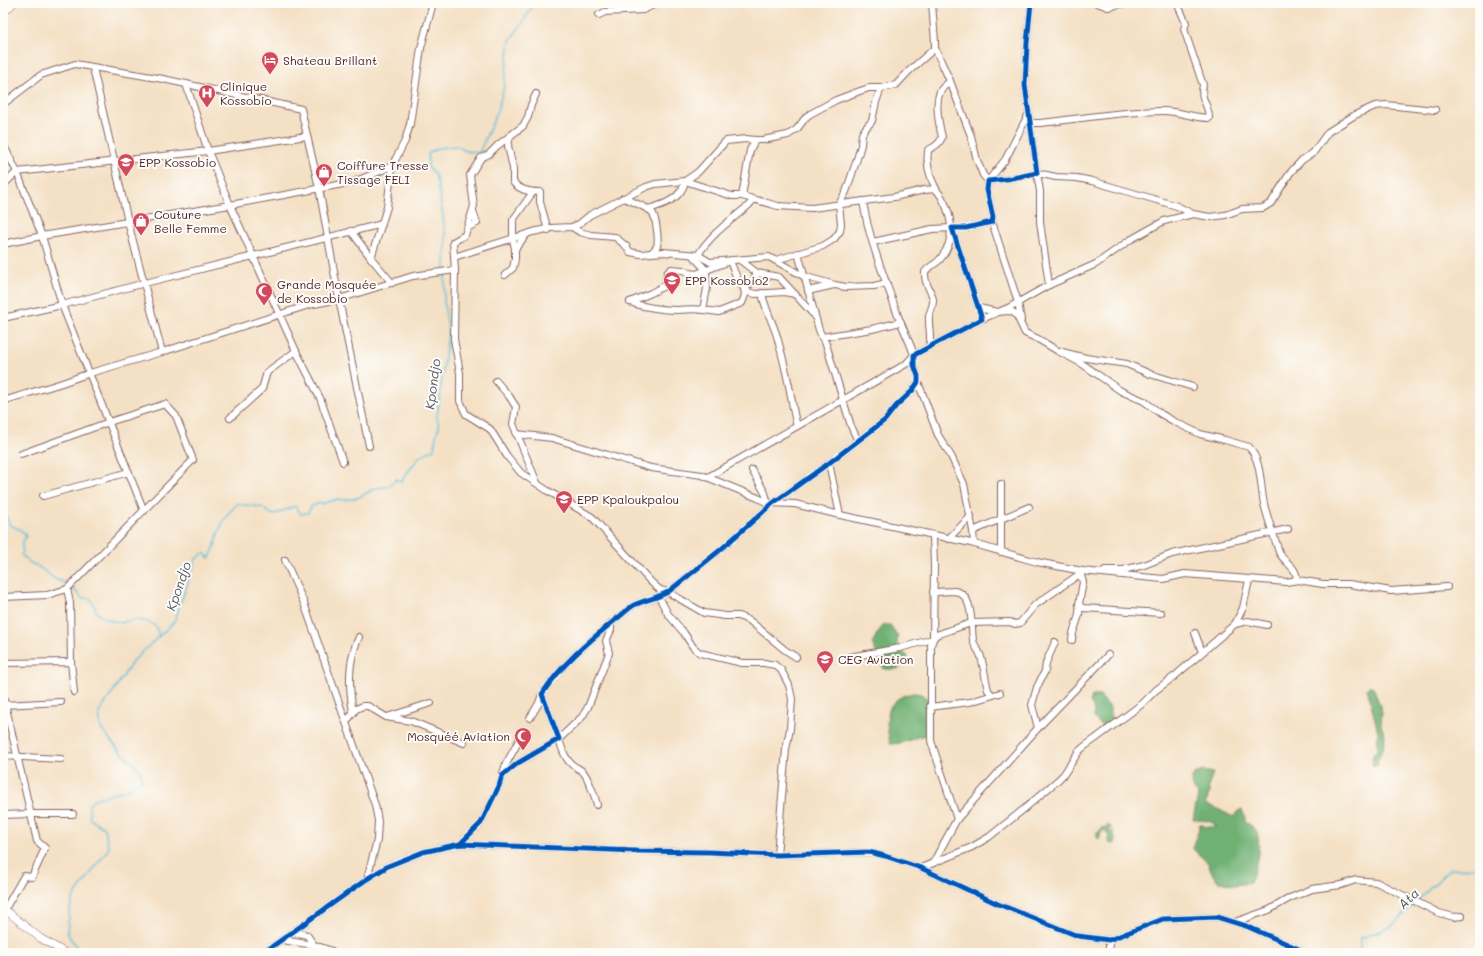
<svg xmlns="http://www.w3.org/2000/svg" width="1483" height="956" font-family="Mali,sans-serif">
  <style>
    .forest { fill: #70b173; stroke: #5d684f }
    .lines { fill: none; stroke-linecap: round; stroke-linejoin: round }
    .stream { stroke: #5cbfdb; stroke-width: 1.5 }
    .minor-casing { stroke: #866361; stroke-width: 8 }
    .major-casing { stroke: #866361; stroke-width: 8 }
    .highway-casing { stroke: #866361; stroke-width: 10 }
    .minor { stroke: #fff; stroke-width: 6 }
    .major { stroke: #fff; stroke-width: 7 }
    .highway { stroke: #fff; stroke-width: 9 }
    .cycleway-casing { stroke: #fdfcf7; stroke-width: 8 }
    .cycleway { stroke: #0057b8; stroke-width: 5 }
    .labels { text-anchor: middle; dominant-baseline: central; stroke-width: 4; stroke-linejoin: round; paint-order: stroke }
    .poi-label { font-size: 12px; fill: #4a1f2b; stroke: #fdfcf7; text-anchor: start }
    .water-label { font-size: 13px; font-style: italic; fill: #505769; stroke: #fdfcf7 }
  </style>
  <rect width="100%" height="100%" fill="#fdfcf7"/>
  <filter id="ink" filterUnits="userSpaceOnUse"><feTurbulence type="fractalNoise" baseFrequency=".025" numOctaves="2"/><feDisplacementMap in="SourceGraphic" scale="8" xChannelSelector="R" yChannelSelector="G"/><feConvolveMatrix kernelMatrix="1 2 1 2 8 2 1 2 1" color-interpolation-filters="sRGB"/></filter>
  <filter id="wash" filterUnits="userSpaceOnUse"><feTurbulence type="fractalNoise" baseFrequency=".012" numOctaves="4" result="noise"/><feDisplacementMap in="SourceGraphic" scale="16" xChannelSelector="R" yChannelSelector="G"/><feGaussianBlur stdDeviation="0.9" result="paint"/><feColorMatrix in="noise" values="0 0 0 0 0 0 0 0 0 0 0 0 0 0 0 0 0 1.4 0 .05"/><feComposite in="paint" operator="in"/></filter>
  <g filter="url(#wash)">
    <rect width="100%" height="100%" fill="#f4e0c4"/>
    <g class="forest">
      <polygon points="884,625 890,625 898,636 897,639 898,649 908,656 906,664 897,669 884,669 872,643 878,632"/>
      <path d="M1370,685l4,4 8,23 -1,13 4,11 -2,13 -6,12 1,4 -5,2c-1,-6 -2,-12 4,-17l1,-18 -11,-44z"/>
      <path d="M914,693l7,1 8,6 -4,12 3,12v10l-27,9 -11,1c-3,-17 -7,-36 9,-46 4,-3 10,-4 15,-5z"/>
      <path d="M1092,696h8l10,11v7l3,9 -10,8 -1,-1 -1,-6c-13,-9 -5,-6 -8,-16 -1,-3 -2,-4 -3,-6z"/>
      <path d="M1203,771l10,2 -5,15 2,4 -5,12 11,4 17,9 5,-6 4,-1 3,7v5c3,2 6,3 8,5 12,11 2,43 -3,56l-16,2 -16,-4 -5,-6 -5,-12 -15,-14 7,-25 7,3h10c-8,-9 -13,-5 -24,-8l5,-23 -1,-4 -3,-2c-2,-5 -3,-12 0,-16z"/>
      <polygon points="1108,825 1112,828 1109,830 1110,832 1113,831 1116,842 1114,844 1109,843 1108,841 1109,836 1105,830 1100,833 1100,836 1099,839 1097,838 1096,834 1100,831 1101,828 1103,827 1105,829"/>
    </g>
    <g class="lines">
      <g class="stream">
        <polyline points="445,270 446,239 440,196 435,174 428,167 428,154 438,148 457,146 466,151 479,153 497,112 504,87 510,40 522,24 534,3"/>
        <path d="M3,510l7,15c6,3 14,5 16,12 -5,6 -5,8 -3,14l-2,4 11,9 7,3 16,12 13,5"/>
        <path d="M71,586l11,12h7c5,4 4,7 7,13 4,8 19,10 26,12 8,-5 25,-3 32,2 4,3 4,8 5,12"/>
        <polyline points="1417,901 1450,869 1478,868 1480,867"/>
        <path d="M88,953l-10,-5 -8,-10 -3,-6 3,-24 4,-12 15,-20 20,-28 -5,-20 -14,-9 -1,-14 5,-6 31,-9 5,-2 6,-6 6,-1 -2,-11 -22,-21 -17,-20 -2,-16 34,-52 41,-39 22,-63 8,-6 5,5c7,-8 6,-17 10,-27 4,-11 10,-19 18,-27l24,3 12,8 22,-9 6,8 7,-1 3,-7 5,-1 3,-3 2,2 17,-5 6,1 13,-2 19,-10 14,-2 6,-7 6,3 3,-7 3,-3 11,-15 15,-8 2,-13 3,-9 -2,-10 11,-84 -4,-33 1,-26"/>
        <polyline points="1359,953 1361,938 1391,927 1414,904"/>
      </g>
    </g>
  </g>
  <g filter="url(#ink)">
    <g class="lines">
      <g class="minor-casing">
        <g id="minor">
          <polyline points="1097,3 1108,7 1124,3"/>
          <polyline points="599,15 605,12 643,10 658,3"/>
          <polyline points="935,48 950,81 971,136 977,160 983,175 988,181 1005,160 1029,113"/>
          <polyline points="93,68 128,222 162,352"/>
          <polyline points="186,84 208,151 230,205 296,351 320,398 343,462"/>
          <polyline points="3,104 41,75 75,64 163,79 301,109 319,188 339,299 369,446"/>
          <path d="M1030,123h10c40,-4 83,-12 123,-12 16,0 30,7 46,7 0,-14 -10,-19 -6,-33l-19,-56 2,-6 -9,-20"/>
          <path d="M510,136l-2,10 5,22v14c6,8 17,10 27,10v10l8,28"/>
          <polyline points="3,144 17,172 42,236 62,305 144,511"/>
          <polyline points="3,185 17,172 208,151 307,136"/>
          <path d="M936,189c-7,-13 -10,-26 -8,-39 6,-3 12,-6 14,-13 -3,-12 -8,-35 -1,-47 2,-3 6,-6 9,-9"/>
          <polyline points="742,196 750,150 755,140"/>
          <path d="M623,198c6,2 25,10 29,14 4,5 7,28 5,34 -1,3 -4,5 -6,7"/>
          <path d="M648,209c15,-4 34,-10 37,-28l13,-9 28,-31 20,-2 9,1h8l25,-5 9,-6 9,-12 4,-3 26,-14 24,-9 9,-3h12l15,-3 13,-14 26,-23v-6l-3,-39"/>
          <polyline points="992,222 1018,302 1021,320"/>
          <polyline points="469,227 477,223 473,211"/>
          <polyline points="572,227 580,232 591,235 615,237 626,246 630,252 641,254 663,252 698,255 710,262 769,257 803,276 835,285 846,287 874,286 887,283"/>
          <polyline points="351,231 371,258"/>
          <polyline points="873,242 932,229 952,228"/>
          <polyline points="3,244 42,236 230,205 354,182 392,166"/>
          <polyline points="515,249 513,239 513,220 533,192"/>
          <polyline points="798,253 819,330 822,337 872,329 901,322"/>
          <path d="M698,255c13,-21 32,-34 51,-50l4,-5"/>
          <path d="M454,257l79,-25 18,-4 21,-1 7,-3 11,-9 56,-28 9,-3 30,-3 47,15h10l36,10 34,2 82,-11 30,-7 12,-1c15,19 22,48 5,69 -4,6 -12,8 -16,14 -1,13 6,17 8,27 1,7 -3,11 -4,17 -1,11 3,20 0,31"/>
          <polyline points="740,260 757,273 779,277 813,314"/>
          <polyline points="776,260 823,246 834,239 840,231 841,224 839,204 846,192 857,159 861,145 862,134 865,129 872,121 876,102 881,88"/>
          <polyline points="455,270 454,339 460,373 460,401 466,414 490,429 507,456 521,473 548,491 592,517 651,582 660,590 668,592 704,613 725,616 739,616 750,621 785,650 796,657"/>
          <polyline points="505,275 513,268 515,259 515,249 526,235"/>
          <polyline points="392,283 371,258 387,207 392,166 405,141 410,124 421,48 433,3"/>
          <polyline points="1049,285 1040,222 1040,191 1037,173 1056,177 1077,178 1092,181 1177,206 1193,214 1210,217 1225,215 1242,209 1263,208 1271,203 1290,173 1302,160 1313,153 1328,132 1355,115 1375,106 1386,105 1435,110"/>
          <polyline points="808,291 834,285"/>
          <path d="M762,293c3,17 12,31 16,47 4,15 8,31 11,46 3,13 4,27 8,40"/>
          <polyline points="630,302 651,293 666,285 667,273 671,269 683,270 689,273 696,274 730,261 739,283 748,292 755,294 784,292 795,294"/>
          <path d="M630,302c13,5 33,8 47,8 10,0 15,-2 26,0l4,-22 -1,-18 -14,-15"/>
          <polyline points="979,308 997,312 1009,311 1013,312 1017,316 1025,333 1038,339 1058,351 1086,358 1127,364 1150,374 1193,387"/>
          <polyline points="703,310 719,312 742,303 745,295 744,289 753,282 757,273"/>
          <polyline points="3,318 62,305 145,283 382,224"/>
          <polyline points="982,319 1008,308 1049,285 1096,264 1130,240 1164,221 1193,214"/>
          <polyline points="822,337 826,344 851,426 858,441"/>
          <path d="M1058,351l23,12 40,28 23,10 17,13 14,8 25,12 25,6 24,7c13,15 11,38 15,57 4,16 10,32 15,48 4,10 20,16 17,28"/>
          <polyline points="496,381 509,396 516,407 513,424 537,483"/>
          <polyline points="918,382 938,435 951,456 964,484 973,531 974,544"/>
          <polyline points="3,401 62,383 90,373 162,352 309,305 339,299 413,276 455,270 453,242 465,235 474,206 470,175 481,158 489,154 497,146 523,126 528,117 531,105 536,94"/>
          <polyline points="230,418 262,389 267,372 296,351"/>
          <polyline points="516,434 552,438 651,468 702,475 758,498 768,503 795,504 840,515 971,543 1037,562 1082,571 1163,579 1185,574 1286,582 1298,580 1323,584 1349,584 1391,591 1447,587"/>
          <polyline points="829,463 840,515"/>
          <polyline points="752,470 765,493 768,503"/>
          <path d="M708,477l198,-113 8,-9c-4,-13 -11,-26 -16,-39 -13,-38 -29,-75 -35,-115"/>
          <polyline points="43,496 129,472"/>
          <polyline points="973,531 1029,507"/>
          <polyline points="933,536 934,566 933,639 931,645 931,741 957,819"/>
          <polyline points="948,539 971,516"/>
          <polyline points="1001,552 1001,484"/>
          <polyline points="285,560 304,603 375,805 378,821 377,840 367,879"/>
          <polyline points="1105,570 1123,570 1144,565 1172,554 1288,529"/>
          <polyline points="67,589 70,603 71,662"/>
          <path d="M933,592c7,0 15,-1 22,-1 19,3 16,36 18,49 1,6 5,9 7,14 4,11 5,25 8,36l4,5"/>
          <polyline points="3,597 47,595 67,589 193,460 176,416 165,404 109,422 21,454"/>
          <polyline points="659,597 668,614 684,633 693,647 700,653 742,663 764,663 775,665 781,670 789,685 792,699 790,729 786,749 777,855"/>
          <polyline points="1080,606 1083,608 1161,613"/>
          <polyline points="1235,624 1248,621 1267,625"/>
          <polyline points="1195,633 1202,652"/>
          <path d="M1072,640c0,-12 10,-23 7,-36l4,-22 -3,-9"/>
          <polyline points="849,657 900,648 933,639 936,635 971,623 1010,622 1015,624 1020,623 1035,605 1084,571"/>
          <polyline points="3,663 71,662 74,692"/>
          <polyline points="3,695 37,841 45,848 32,877 24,876 5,909"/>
          <polyline points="3,705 61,702"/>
          <polyline points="930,707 970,702 1000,693"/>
          <polyline points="353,713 356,709 363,706 368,706 386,717 411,721 464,743"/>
          <polyline points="387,717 431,703"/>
          <polyline points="530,718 539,703 542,694"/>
          <path d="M346,722l7,-9c-4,-26 -6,-51 6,-76"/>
          <polyline points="1038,728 1032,705 1037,687 1045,671 1046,663 1055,642"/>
          <polyline points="3,756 61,759"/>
          <polyline points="502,776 506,764 522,735"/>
          <path d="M597,805c-1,-6 -9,-27 -13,-32 -2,-3 -7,-5 -10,-7 -9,-6 -12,-17 -15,-27l23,-22 6,-10 21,-54 -3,-12 5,-11v-7"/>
          <polyline points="3,815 30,814 73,814"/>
          <path d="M460,844l21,-21 18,-37 3,-10 16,-13 41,-24 -17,-45c19,-29 46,-52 73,-74 6,-4 12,-11 19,-15 11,-5 23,-7 34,-13l51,-41 54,-48 56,-40 56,-43 11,-14 16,-15 6,-9v-6l-4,-11v-10l68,-36 -30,-91h14l26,-6 1,-5 -6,-27 1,-9 19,-2 30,-6 -12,-88 2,-42 4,-40"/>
          <polyline points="933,863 957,819 1038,728 1108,655"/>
          <polyline points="921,868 972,847 989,837 1024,809 1058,780 1064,774 1079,751 1085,746 1095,739 1142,704 1156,690 1175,676 1235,624 1243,608 1249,580"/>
          <polyline points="1235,922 1269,910 1290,898 1312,889 1341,885 1356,880 1376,882 1439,913 1454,917 1462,916"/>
          <polyline points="294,932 307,935 314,945"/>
          <polyline points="282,940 314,945 332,951"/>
          <polyline points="263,953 367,879 388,866 423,852 460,844 636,851 709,852 777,855 869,852 885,856 921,868 998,904 1078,936 1109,940 1163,919 1217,917 1246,926 1301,950 1305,953"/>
          <polyline points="1109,953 1109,940"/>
        </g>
      </g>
      <g class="major-casing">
        <polyline id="major" points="3,908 40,938 66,953"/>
      </g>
      <g class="highway-casing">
        <polyline id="highway" points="3,12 12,3"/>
      </g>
      <use href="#minor" class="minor"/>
      <use href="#major" class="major"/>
      <use href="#highway" class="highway"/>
      <g class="cycleway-casing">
        <g id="cycleway">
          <path d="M460,844l21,-21 18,-37 3,-10 16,-13 41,-24 -17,-45c19,-29 46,-52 73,-74 6,-4 12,-11 19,-15 11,-5 23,-7 34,-13l51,-41 54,-48 56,-40 56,-43 11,-14 16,-15 6,-9v-6l-4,-11v-10l68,-36 -30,-91h14l26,-6 1,-5 -6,-27 1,-9 19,-2 30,-6 -12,-88 2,-42 4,-40"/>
          <polyline points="263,953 367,879 388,866 423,852 460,844 636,851 709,852 777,855 869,852 885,856 921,868 998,904 1078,936 1109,940 1163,919 1217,917 1246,926 1301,950 1305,953"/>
        </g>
      </g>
      <use href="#cycleway" class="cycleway"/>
    </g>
  </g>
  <defs>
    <g id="hotel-pin" transform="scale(0.9)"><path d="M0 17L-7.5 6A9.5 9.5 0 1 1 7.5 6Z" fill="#d1495b" stroke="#fdfcf7"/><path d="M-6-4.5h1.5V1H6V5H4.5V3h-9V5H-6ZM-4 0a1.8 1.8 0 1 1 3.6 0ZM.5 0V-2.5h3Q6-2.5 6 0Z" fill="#fff"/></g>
    <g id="hospital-pin" transform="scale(0.9)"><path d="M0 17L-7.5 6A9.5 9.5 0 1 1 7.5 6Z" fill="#d1495b" stroke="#fdfcf7"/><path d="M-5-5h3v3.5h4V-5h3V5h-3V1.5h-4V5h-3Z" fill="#fff"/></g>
    <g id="school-pin" transform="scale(0.9)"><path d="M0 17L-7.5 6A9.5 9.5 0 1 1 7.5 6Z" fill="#d1495b" stroke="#fdfcf7"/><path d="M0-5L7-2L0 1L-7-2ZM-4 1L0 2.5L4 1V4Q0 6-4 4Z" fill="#fff"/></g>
    <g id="shop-pin" transform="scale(0.9)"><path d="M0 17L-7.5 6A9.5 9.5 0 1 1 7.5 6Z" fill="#d1495b" stroke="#fdfcf7"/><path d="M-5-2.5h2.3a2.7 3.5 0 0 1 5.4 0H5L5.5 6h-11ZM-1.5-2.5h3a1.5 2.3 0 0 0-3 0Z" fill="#fff"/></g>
    <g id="mosque-pin" transform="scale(0.9)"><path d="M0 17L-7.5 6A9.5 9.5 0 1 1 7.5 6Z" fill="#d1495b" stroke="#fdfcf7"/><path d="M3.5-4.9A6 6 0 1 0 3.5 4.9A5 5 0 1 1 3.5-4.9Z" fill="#fff"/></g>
  </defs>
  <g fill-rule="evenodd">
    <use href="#hotel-pin" x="270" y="60"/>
    <use href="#hospital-pin" x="207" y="93"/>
    <use href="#school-pin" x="126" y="162"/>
    <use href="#shop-pin" x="324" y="172"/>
    <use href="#shop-pin" x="141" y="221"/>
    <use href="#school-pin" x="672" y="280"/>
    <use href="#mosque-pin" x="264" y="291"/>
    <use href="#school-pin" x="564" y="499"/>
    <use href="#school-pin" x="825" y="659"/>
    <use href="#mosque-pin" x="523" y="736"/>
  </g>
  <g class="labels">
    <g class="poi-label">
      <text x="283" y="60">Shateau Brillant</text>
      <text x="220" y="86">Clinique<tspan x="220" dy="14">Kossobio</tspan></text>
      <text x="139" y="162">EPP Kossobio</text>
      <text x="337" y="165">Coiffure Tresse<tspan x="337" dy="14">Tissage FELI</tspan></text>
      <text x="154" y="214">Couture<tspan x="154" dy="14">Belle Femme</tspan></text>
      <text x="685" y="280">EPP Kossobio2</text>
      <text x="277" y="284">Grande Mosquée<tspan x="277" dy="14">de Kossobio</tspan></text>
      <text x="577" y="499">EPP Kpaloukpalou</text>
      <text x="838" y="659">CEG Aviation</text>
      <text x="510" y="736" text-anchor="end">Mosquéé Aviation</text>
    </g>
    <g class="water-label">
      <text transform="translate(432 384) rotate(-83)">Kpondjo</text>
      <text transform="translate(178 586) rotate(-71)">Kpondjo</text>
      <text transform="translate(1408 898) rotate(-44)">Ata</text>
    </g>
  </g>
  <rect width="1483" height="956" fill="none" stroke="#fdfcf7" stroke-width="16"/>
</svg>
